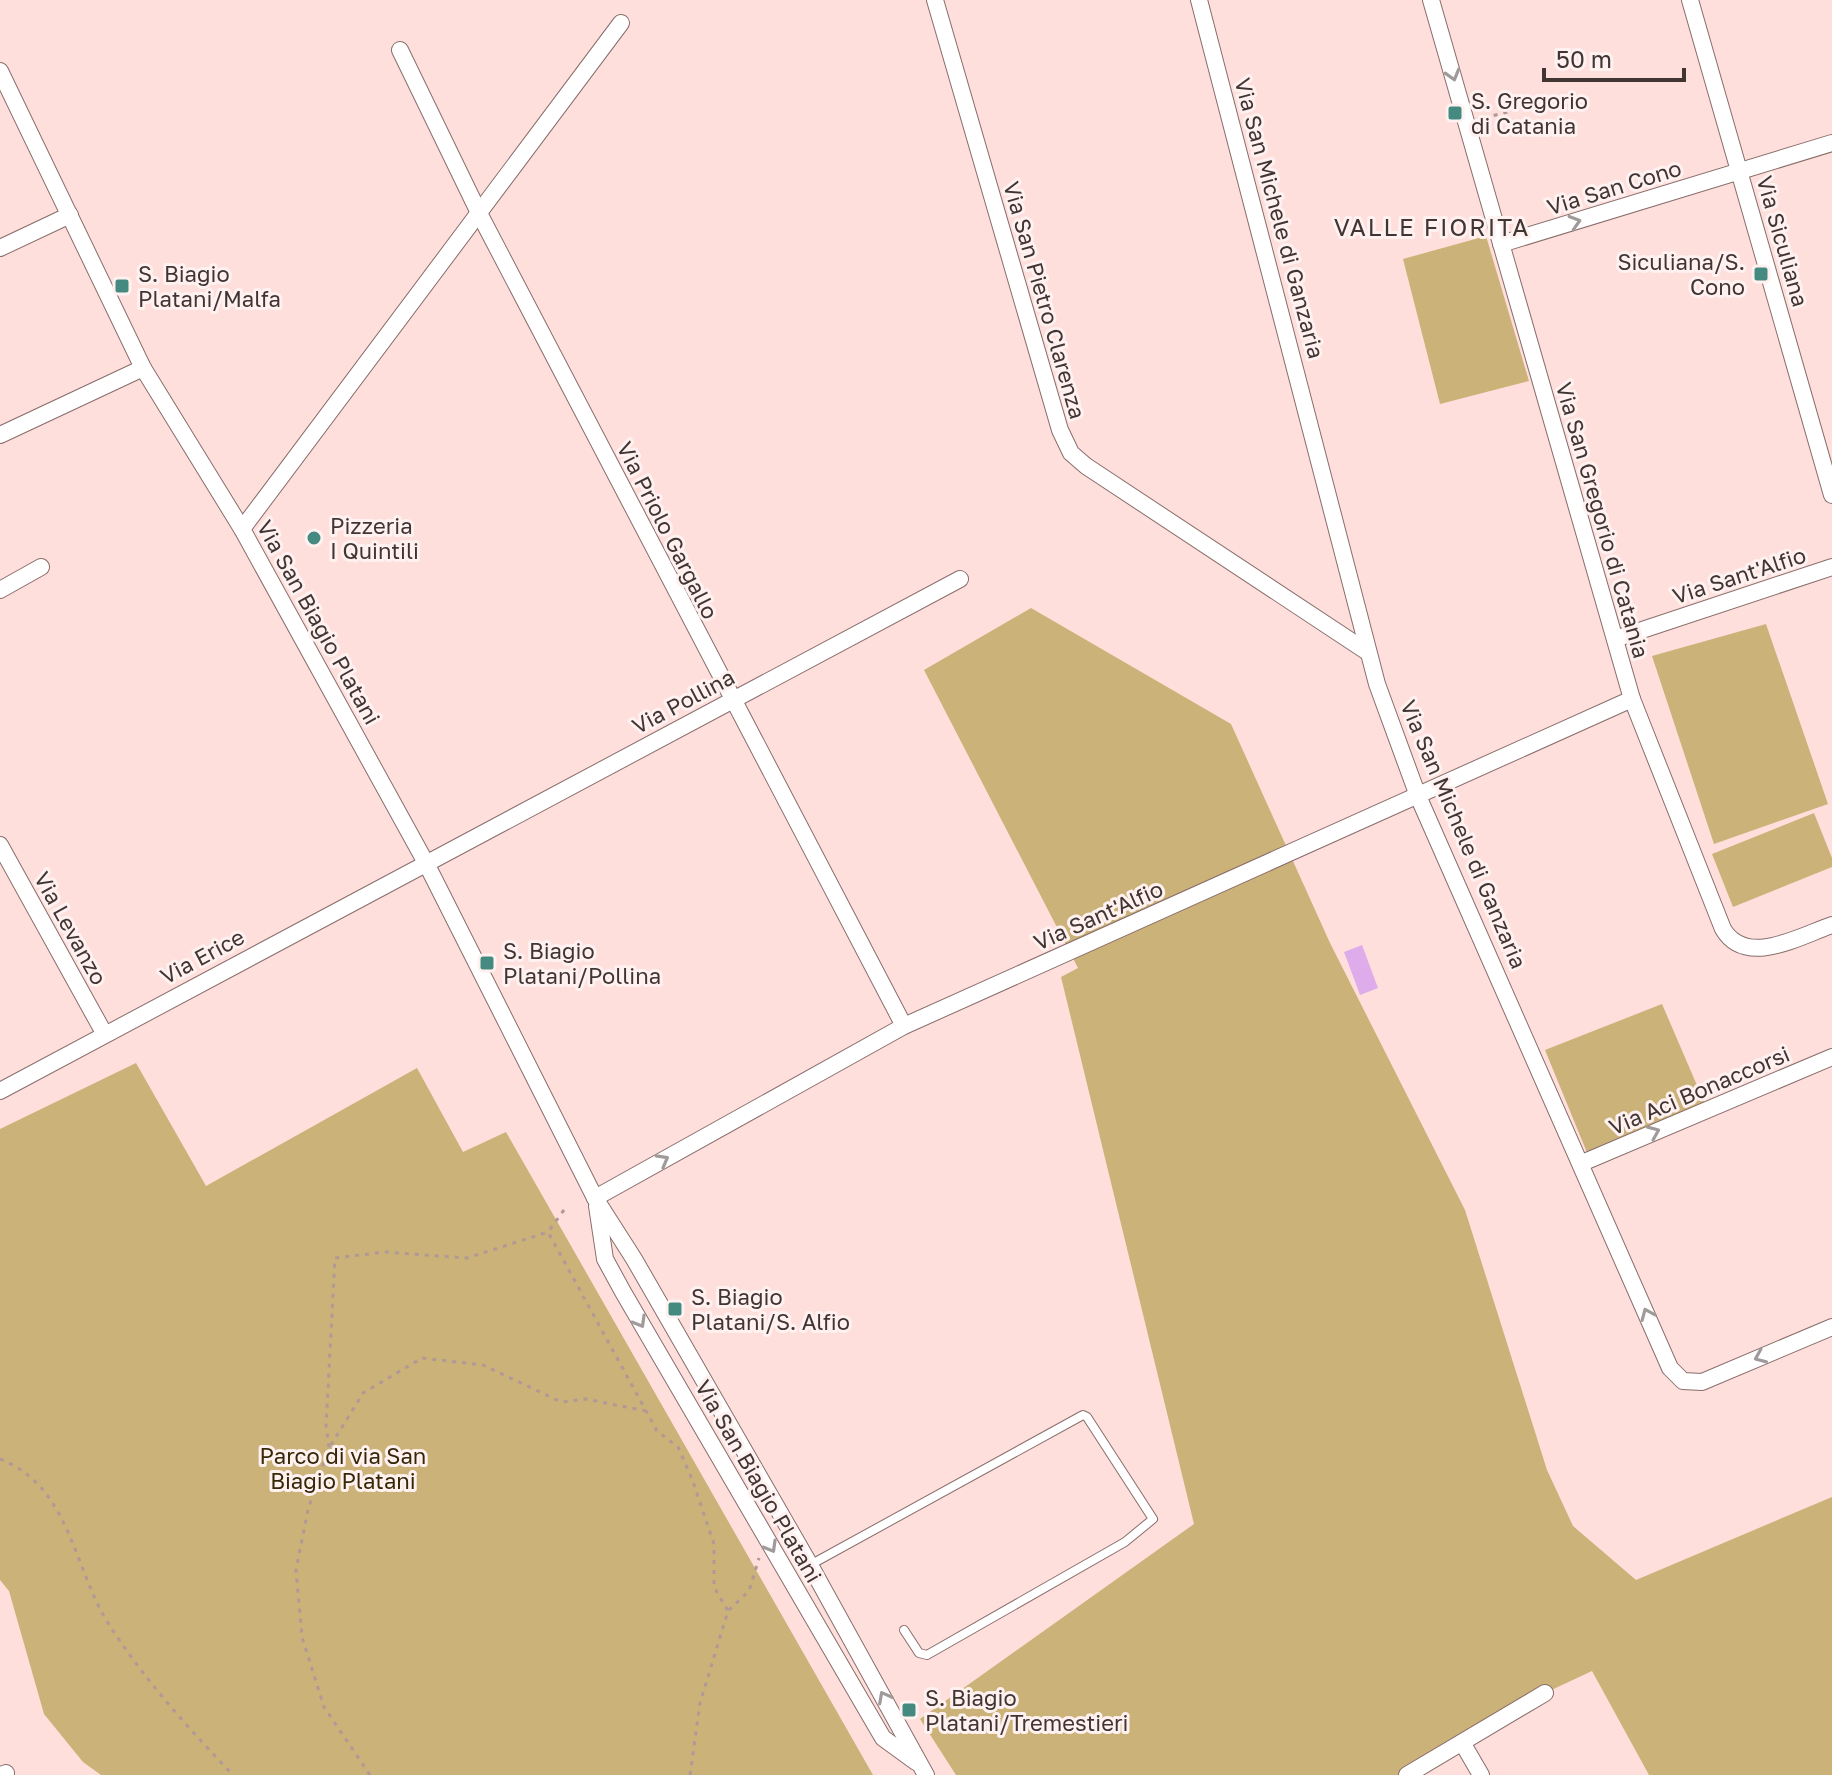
<svg xmlns="http://www.w3.org/2000/svg" width="1832" height="1775" font-family="'Golos Text',sans-serif">
  <style>
    .green { fill: #cbb278 }
    .water { fill: #deacea }
    .lines { fill: none; stroke-linecap: round; stroke-linejoin: round }
    .service-casing { stroke: #886d6b; stroke-width: 10 }
    .minor-casing { stroke: #886d6b; stroke-width: 18 }
    .path { stroke: #b19997; stroke-width: 3; stroke-dasharray: 4 6; stroke-linecap: butt }
    .service { stroke: #fff; stroke-width: 8 }
    .minor { stroke: #fff; stroke-width: 16 }
    .oneway { stroke: #a09a9a }
    .poi-dot { fill: #458a80; stroke: #fef1f0; stroke-width: 3 }
    .labels { text-anchor: middle; dominant-baseline: central; stroke-width: 6; stroke-linejoin: round; paint-order: stroke }
    .poi-label { font-size: 22px; fill: #413534; stroke: #fef1f0; text-anchor: start }
    .street-label { font-size: 22px; fill: #413534; stroke: #fef1f0 }
    .park-label { font-size: 22px; fill: #362806; stroke: #fef1f0 }
    .neighbourhood-label { font-size: 24px; letter-spacing: 2px; fill: #413534; stroke: #fef1f0 }
  </style>
  <rect width="100%" height="100%" fill="#fedfdc"/>
  <g class="green">
    <polygon points="1486,236 1529,381 1440,404 1403,259"/>
    <polygon points="1031,608 1231,724 1330,943 1465,1210 1547,1470 1573,1526 1636,1580 1832,1497 1832,1775 1649,1775 1592,1671 1545,1693 1407,1775 956,1775 920,1719 1194,1524 1061,977 1078,968 924,670"/>
    <polygon points="1766,624 1828,804 1714,844 1652,656"/>
    <polygon points="1814,813 1832,858 1832,867 1733,907 1712,854"/>
    <polygon points="1662,1004 1705,1104 1588,1155 1545,1050"/>
    <polygon points="136,1063 206,1186 417,1068 463,1152 506,1132 873,1775 101,1775 83,1762 44,1714 9,1591 0,1580 0,1129"/>
  </g>
  <polygon class="water" points="1362,945 1378,988 1360,995 1344,952"/>
  <g class="lines">
    <g class="service-casing">
      <polyline id="service" points="810,1565 1083,1415 1087,1417 1153,1519 1125,1542 927,1655 919,1653 904,1630"/>
    </g>
    <g class="minor-casing">
      <g id="minor">
        <polyline points="935,0 1060,430 1071,453 1086,466 1366,651"/>
        <polyline points="1199,0 1377,684 1418,796 1670,1368 1683,1381 1702,1382 1832,1327"/>
        <path d="M1431,0l201,699 91,230c23,39 77,7 109,-4"/>
        <polyline points="1690,0 1832,495"/>
        <polyline points="400,50 480,215 904,1026"/>
        <polyline points="0,71 143,368 242,529 426,863 595,1198 634,1259 810,1565 926,1775"/>
        <polyline points="1501,244 1832,143"/>
        <polyline points="0,248 70,215"/>
        <polyline points="0,435 143,368"/>
        <polyline points="242,529 621,23"/>
        <polyline points="0,590 41,567"/>
        <polyline points="1615,639 1832,567"/>
        <polyline points="0,845 104,1033"/>
        <polyline points="0,1091 960,579"/>
        <polyline points="1582,1163 1832,1057"/>
        <polyline points="595,1198 904,1026 1632,699"/>
        <polyline points="597,1206 605,1259 623,1292 883,1738 916,1762"/>
        <polyline points="1463,1744 1481,1775"/>
        <polyline points="1,1775 6,1773"/>
        <polyline points="1407,1775 1545,1693"/>
      </g>
    </g>
    <g class="path">
      <polyline points="1484,118 1511,111"/>
      <polyline points="564,1210 548,1232 657,1431 678,1447 692,1479 714,1544 714,1587 728,1611"/>
      <polyline points="331,1445 363,1393 422,1358 483,1365 561,1402 586,1399 646,1411"/>
      <path d="M0,1459c70,27 73,108 108,164 35,55 80,105 125,152"/>
      <polyline points="370,1775 324,1707 302,1637 296,1570 308,1510 329,1447 326,1426 335,1258 385,1252 467,1258 548,1232"/>
      <polyline points="690,1775 700,1703 728,1611 749,1591 759,1558"/>
    </g>
    <use href="#service" class="service"/>
    <use href="#minor" class="minor"/>
  </g>
  <defs><path id="oneway-chevron" d="M-2-3.5L2.5 0L-2 3.5" fill="none" stroke-width="1.6" stroke-linecap="round" stroke-linejoin="round" transform="scale(2)"/></defs>
  <g class="oneway">
    <use href="#oneway-chevron" transform="translate(1453 75) rotate(74)"/>
    <use href="#oneway-chevron" transform="translate(1575 222) rotate(-17)"/>
    <use href="#oneway-chevron" transform="translate(1654 1132) rotate(-23)"/>
    <use href="#oneway-chevron" transform="translate(663 1160) rotate(-29)"/>
    <use href="#oneway-chevron" transform="translate(1647 1314) rotate(-113)"/>
    <use href="#oneway-chevron" transform="translate(640 1322) rotate(60)"/>
    <use href="#oneway-chevron" transform="translate(1760 1357) rotate(157)"/>
    <use href="#oneway-chevron" transform="translate(771 1547) rotate(60)"/>
    <use href="#oneway-chevron" transform="translate(884 1697) rotate(-118)"/>
  </g>
  <g class="poi-dot">
    <rect x="1447" y="105" width="16" height="16" rx="4"/>
    <rect x="1753" y="266" width="16" height="16" rx="4"/>
    <rect x="114" y="278" width="16" height="16" rx="4"/>
    <circle cx="314" cy="538" r="8"/>
    <rect x="479" y="955" width="16" height="16" rx="4"/>
    <rect x="667" y="1301" width="16" height="16" rx="4"/>
    <rect x="901" y="1702" width="16" height="16" rx="4"/>
  </g>
  <g class="labels">
    <g class="poi-label">
      <text x="1471" y="100">S. Gregorio<tspan x="1471" dy="25">di Catania</tspan></text>
      <text x="1745" y="261" text-anchor="end">Siculiana/S.<tspan x="1745" dy="25">Cono</tspan></text>
      <text x="138" y="273">S. Biagio<tspan x="138" dy="25">Platani/Malfa</tspan></text>
      <text x="330" y="525">Pizzeria<tspan x="330" dy="25">I Quintili</tspan></text>
      <text x="503" y="950">S. Biagio<tspan x="503" dy="25">Platani/Pollina</tspan></text>
      <text x="691" y="1296">S. Biagio<tspan x="691" dy="25">Platani/S. Alfio</tspan></text>
      <text x="925" y="1697">S. Biagio<tspan x="925" dy="25">Platani/Tremestieri</tspan></text>
    </g>
    <g class="street-label">
      <text transform="translate(1614 187) rotate(-17)">Via San Cono</text>
      <text transform="translate(1280 218) rotate(75)">Via San Michele di Ganzaria</text>
      <text transform="translate(1783 241) rotate(74)">Via Siculiana</text>
      <text transform="translate(1045 300) rotate(74)">Via San Pietro Clarenza</text>
      <text transform="translate(1603 520) rotate(74)">Via San Gregorio di Catania</text>
      <text transform="translate(668 530) rotate(63)">Via Priolo Gargallo</text>
      <text transform="translate(1739 575) rotate(-18)">Via Sant'Alfio</text>
      <text transform="translate(319 622) rotate(61)">Via San Biagio Platani</text>
      <text transform="translate(683 701) rotate(-28)">Via Pollina</text>
      <text transform="translate(1464 834) rotate(67)">Via San Michele di Ganzaria</text>
      <text transform="translate(1098 915) rotate(-24)">Via Sant'Alfio</text>
      <text transform="translate(71 928) rotate(61)">Via Levanzo</text>
      <text transform="translate(202 956) rotate(-28)">Via Erice</text>
      <text transform="translate(1699 1090) rotate(-23)">Via Aci Bonaccorsi</text>
      <text transform="translate(759 1481) rotate(60)">Via San Biagio Platani</text>
    </g>
    <g class="park-label">
      <text x="343" y="1455">Parco di via San<tspan x="343" dy="25">Biagio Platani</tspan></text>
    </g>
    <g class="neighbourhood-label">
      <text x="1432" y="226">VALLE FIORITA</text>
    </g>
  </g>
  <path d="M1544 68v12h140v-12" fill="none" stroke="#413534" stroke-width="4"/>
  <text x="1556" y="68" font-size="24" fill="#413534" stroke="#fef1f0" stroke-width="6" paint-order="stroke">50 m</text>
</svg>
